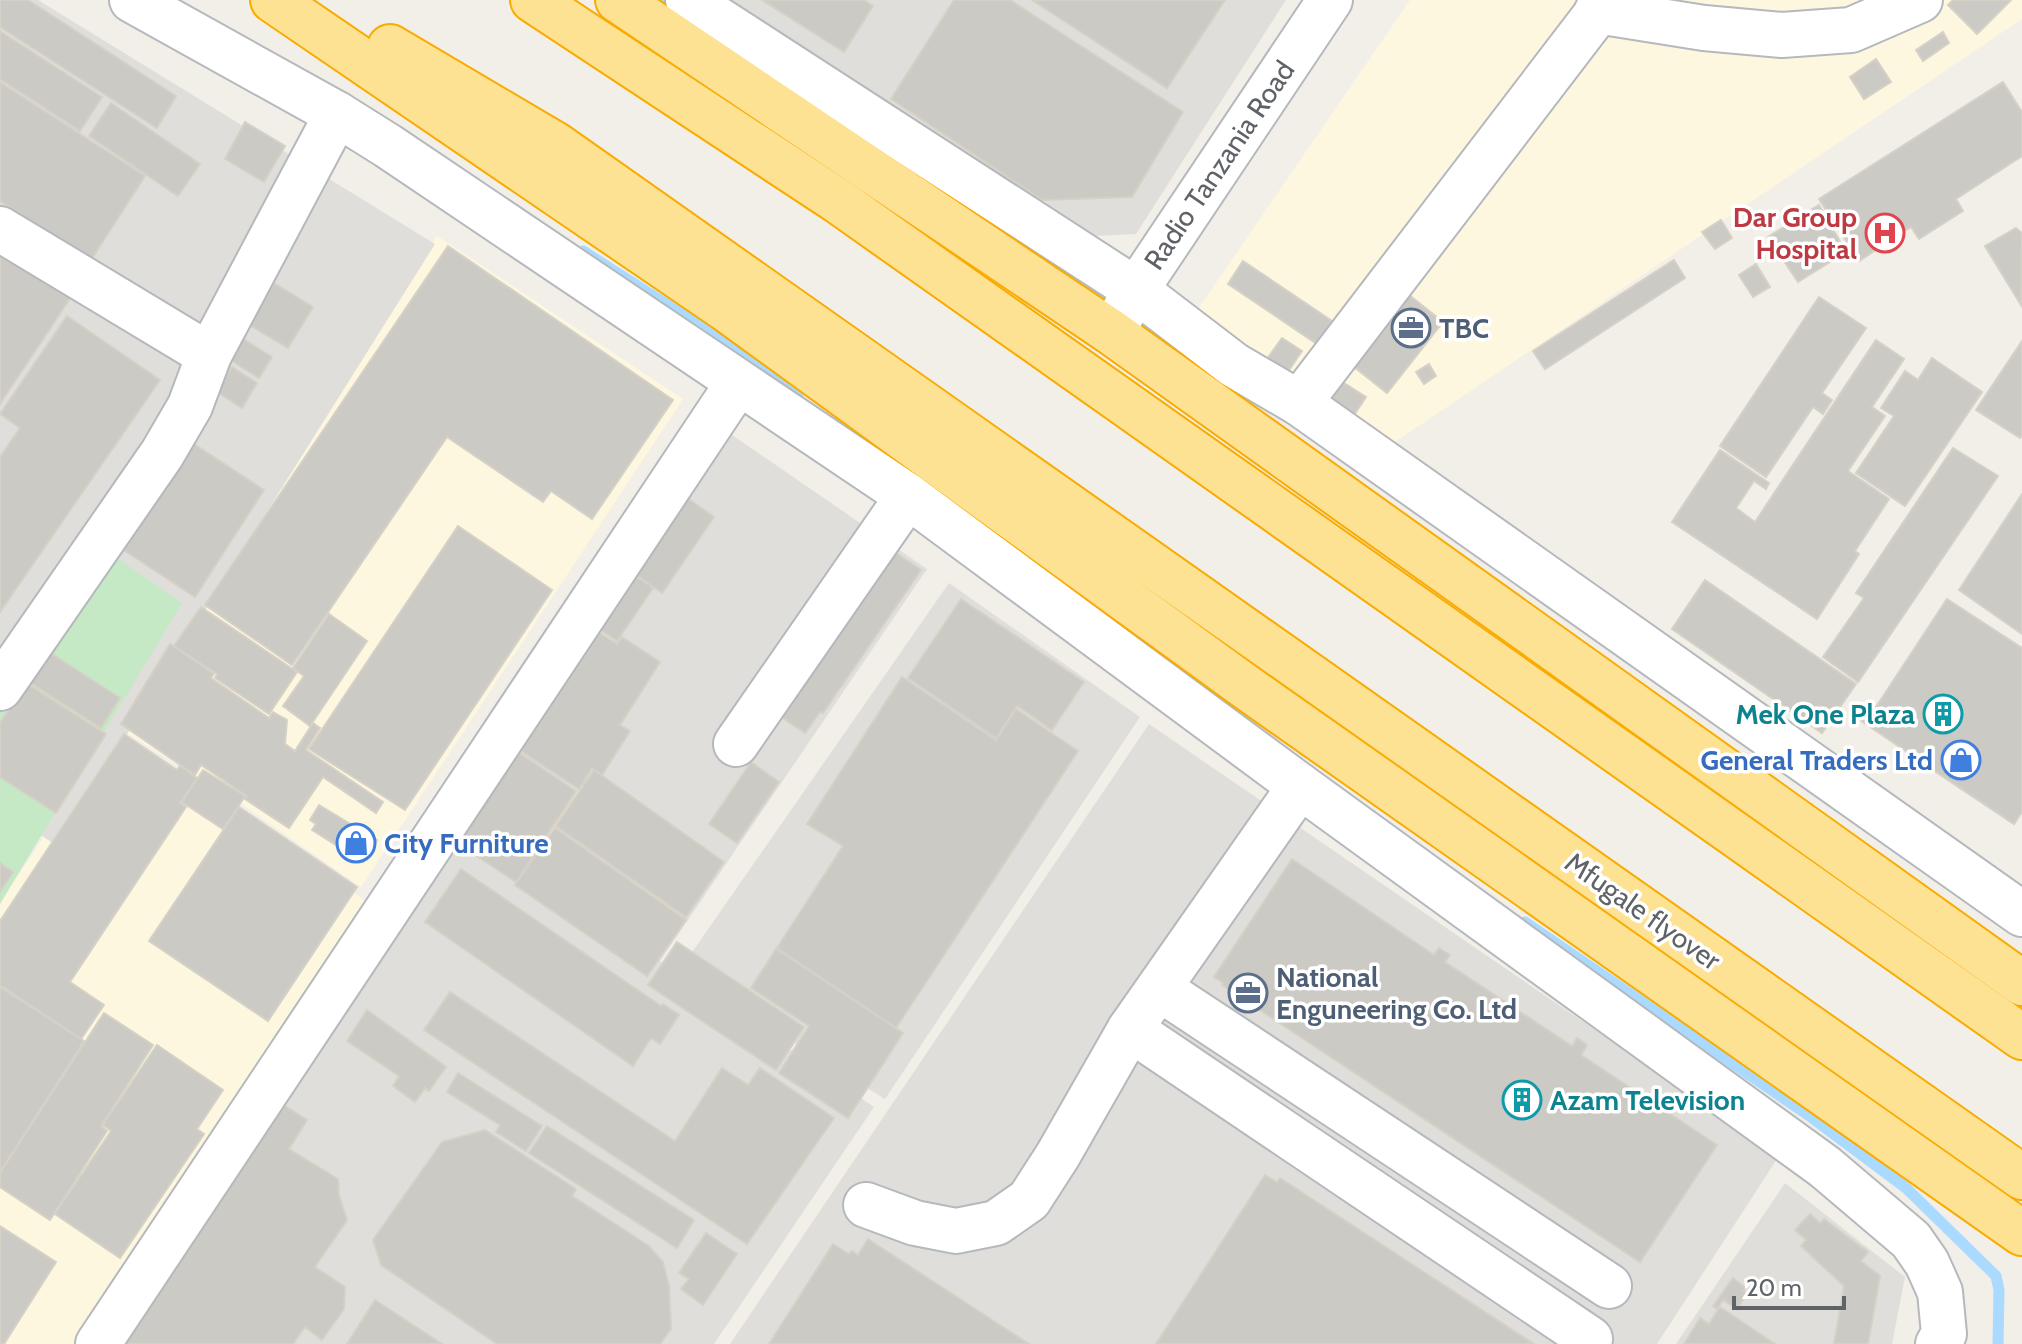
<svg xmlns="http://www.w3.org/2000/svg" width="2022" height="1344" font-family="Cabin,sans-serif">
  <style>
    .commercial { fill: #fef7e0 }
    .industrial { fill: #e0deda }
    .green { fill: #c5e8c5 }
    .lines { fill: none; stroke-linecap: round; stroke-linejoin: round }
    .stream { stroke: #aadaff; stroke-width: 11 }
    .building { fill: #cccac5; stroke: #d6d1c6; stroke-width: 2 }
    .minor-casing { stroke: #b5b8bc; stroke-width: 48 }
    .highway-casing { stroke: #f9ab00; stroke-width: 48 }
    .minor { stroke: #fff; stroke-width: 44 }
    .highway { stroke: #fde293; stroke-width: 44 }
    .labels { text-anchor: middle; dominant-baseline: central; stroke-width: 7; stroke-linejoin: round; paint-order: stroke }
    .street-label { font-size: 28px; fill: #5f6368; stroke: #fff }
    .health-label { font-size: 28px; font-weight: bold; fill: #be3a42; stroke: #fff; text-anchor: end }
    .service-label { font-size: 28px; font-weight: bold; fill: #4e5e75; stroke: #fff; text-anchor: start }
    .culture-label { font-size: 28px; font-weight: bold; fill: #0d838f; stroke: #fff; text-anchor: end }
    .shop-label { font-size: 28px; font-weight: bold; fill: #366cbe; stroke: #fff; text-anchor: end }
  </style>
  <rect width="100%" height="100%" fill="#f1efe8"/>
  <g class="commercial">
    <polygon points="1410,0 2022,0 2022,19 1386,448 1196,312"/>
    <polygon points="437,236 683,399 361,887 249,809 114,725"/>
    <polygon points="109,725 247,815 376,909 102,1344 0,1344 0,901 35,851"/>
  </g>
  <g class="industrial">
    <polygon points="0,0 38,0 435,244 57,846 0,807"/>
    <polygon points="722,0 1286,0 1136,234 1092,236"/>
    <polygon points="722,428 927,569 660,961 874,1107 714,1344 124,1344 451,857 434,844"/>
    <polygon points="949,583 1140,717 885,1099 679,971"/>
    <polygon points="1149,724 1779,1156 1657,1344 730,1344"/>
    <polygon points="1785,1183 1905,1277 1892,1344 1676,1344"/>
  </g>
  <polygon class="green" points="107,551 182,603 0,904 0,706"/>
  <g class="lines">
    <g class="stream">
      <polyline points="660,0 679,13"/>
      <polyline points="583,251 713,334 798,396"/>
      <polyline points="1046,258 1119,306"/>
      <polyline points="1525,922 1811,1117 1906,1188 1996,1276 1999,1290 1998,1344"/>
    </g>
  </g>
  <g class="building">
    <polygon points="0,0 28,0 176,96 157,128 0,27"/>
    <polygon points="762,0 864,0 873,6 844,52"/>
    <polygon points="954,0 1010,0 1183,112 1132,197 1042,200 891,99"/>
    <polygon points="1032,0 1225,0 1167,88"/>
    <polygon points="1953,0 2011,0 1977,34 1948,5"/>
    <polygon points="0,31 102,97 80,131 0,79"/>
    <polygon points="1943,32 1949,43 1923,61 1916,50"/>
    <polygon points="1876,59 1891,82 1864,99 1850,77"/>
    <polygon points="0,82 145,176 91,260 0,201"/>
    <polygon points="2003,82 2022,112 2022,156 1956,199 1963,211 1919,239 1911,227 1859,261 1819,199"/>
    <polygon points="111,103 200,164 178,196 89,136"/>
    <polygon points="245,122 285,146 264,182 225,159"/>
    <polygon points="1819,205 1846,252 1798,282 1768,237"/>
    <polygon points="1721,220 1732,238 1715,249 1702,232"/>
    <polygon points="2016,228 2022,233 2021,305 1985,246"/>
    <polygon points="0,245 73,294 0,404"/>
    <polygon points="448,246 673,400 592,519 551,491 543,502 447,437 292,665 205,605"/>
    <polygon points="1674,260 1685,278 1545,369 1533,351"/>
    <polygon points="1243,261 1332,321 1317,344 1228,284"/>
    <polygon points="1756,264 1770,287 1753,297 1739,275"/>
    <polygon points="274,283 313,307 288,348 249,325"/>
    <polygon points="1404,291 1443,322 1387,393 1348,362"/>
    <polygon points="1819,297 1866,328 1822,393 1832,400 1823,414 1813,407 1766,477 1720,446"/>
    <polygon points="67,316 160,380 0,612 0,457 20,428 0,414"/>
    <polygon points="240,337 272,357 259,378 227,358"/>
    <polygon points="1282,338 1302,351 1287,373 1267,359"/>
    <polygon points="1876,340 1904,359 1872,407 1885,416 1848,471 1889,499 1855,551 1859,554 1817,619 1672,522 1720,450 1769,483 1766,489 1754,481 1736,508 1755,522"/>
    <polygon points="2022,341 2022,435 2020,438 1976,410"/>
    <polygon points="1932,358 1982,392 1905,506 1856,473 1894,416 1881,408 1905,371 1918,380"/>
    <polygon points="1429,364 1436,376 1424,384 1416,372"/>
    <polygon points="232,367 257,383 242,408 217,392"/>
    <polygon points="1341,381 1366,397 1354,415 1329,398"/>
    <polygon points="182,436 264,490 195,597 113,543"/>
    <polygon points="1953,448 1998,476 1858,682 1823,657 1864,598 1856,593"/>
    <polygon points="2022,494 2022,634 1959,590"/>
    <polygon points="686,497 714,517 662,593 634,573"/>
    <polygon points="458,526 552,590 405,810 309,749"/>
    <polygon points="883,544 921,570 823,713 820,712 805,733 777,714"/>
    <polygon points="628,571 653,588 617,641 591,624"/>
    <polygon points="1705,580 1856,684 1822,733 1672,629"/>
    <polygon points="961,599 1084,682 1052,730 1017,706 996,738 908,678"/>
    <polygon points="1947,599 2022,648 2022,812 2014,824 1924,764 1934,747 1932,746 1922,762 1860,720 1871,704 1876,707"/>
    <polygon points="201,607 297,672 269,714 215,678 217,674 174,646"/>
    <polygon points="329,614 367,641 310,726 283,706 304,676 293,668"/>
    <polygon points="587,625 617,644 622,637 660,662 620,725 630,731 602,775 592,768 579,789 510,744"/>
    <polygon points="170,644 214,674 211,678 269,718 273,712 287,720 285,744 295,751 313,723 320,728 306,750 383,802 376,813 323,777 289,828 245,799 247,796 201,765 195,775 121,724"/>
    <polygon points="46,650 120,698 101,728 26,680"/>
    <polygon points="902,677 996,740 1016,709 1078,751 896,1028 777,948 843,846 807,824"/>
    <polygon points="26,683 106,734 56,813 0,777 0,723"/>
    <polygon points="124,734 177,770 180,766 197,778 180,803 186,807 70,982 104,1005 81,1039 0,985 0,921"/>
    <polygon points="509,746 576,791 516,882 448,837"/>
    <polygon points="751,762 779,782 737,843 709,824"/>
    <polygon points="203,770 245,796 223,829 182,802"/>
    <polygon points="594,770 724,862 686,917 556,826"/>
    <polygon points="319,805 377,840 363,862 312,830 316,824 310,820"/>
    <polygon points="239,807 357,887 268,1021 149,941"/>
    <polygon points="555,828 686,920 647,976 515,885"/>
    <polygon points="1292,859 1434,955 1439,948 1450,955 1445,962 1572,1046 1577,1038 1587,1045 1581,1055 1717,1145 1640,1262 1222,985 1223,983 1214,977"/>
    <polygon points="0,863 13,872 0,892"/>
    <polygon points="461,869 661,1006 663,1004 679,1015 660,1044 651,1038 633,1066 425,922"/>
    <polygon points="677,942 804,1027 776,1070 648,985"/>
    <polygon points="776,949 903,1033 848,1118 779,1073 809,1026 751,988"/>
    <polygon points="0,987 84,1041 0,1172"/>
    <polygon points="450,992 675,1141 722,1068 748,1085 760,1068 834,1118 747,1244 424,1030"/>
    <polygon points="367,1010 446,1067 429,1091 425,1088 415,1102 393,1086 399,1076 347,1041"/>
    <polygon points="104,1013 153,1045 101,1126 107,1131 50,1220 0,1187 0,1173"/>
    <polygon points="157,1045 223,1090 197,1129 204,1134 120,1258 55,1214 111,1131 103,1125"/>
    <polygon points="458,1073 542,1126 526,1151 496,1132 500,1125 447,1092"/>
    <polygon points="279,1102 307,1120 289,1149 338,1179 339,1195 347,1220 315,1267 345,1287 344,1309 322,1340 305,1327 293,1344 118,1344"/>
    <polygon points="547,1126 694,1220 677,1248 529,1153"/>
    <polygon points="485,1130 576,1189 572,1196 649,1246 663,1262 669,1286 671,1329 660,1344 497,1344 381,1265 373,1240 442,1142"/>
    <polygon points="1265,1175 1277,1182 1280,1178 1534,1344 1156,1344"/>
    <polygon points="1810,1214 1820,1223 1824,1219 1868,1252 1861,1261 1880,1276 1868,1344 1834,1344 1844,1286 1801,1246 1806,1240 1795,1230"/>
    <polygon points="0,1226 56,1262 4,1344 0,1344"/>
    <polygon points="706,1233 737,1254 703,1305 681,1289 689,1279 679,1273"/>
    <polygon points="868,1239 1029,1344 769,1344 833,1244 849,1254 852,1251 858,1255"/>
    <polygon points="1733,1278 1746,1288 1743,1291 1747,1294 1737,1309 1723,1300 1717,1309 1713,1306"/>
    <polygon points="375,1300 442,1344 347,1344"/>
    <polygon points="1720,1307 1775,1344 1684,1344 1700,1318 1709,1324"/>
  </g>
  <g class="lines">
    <g class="minor-casing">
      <g id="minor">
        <polyline points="132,0 337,114 388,146 908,496 1300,786 1825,1167 1911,1240 1927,1263 1940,1292 1944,1334 1938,1344"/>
        <polyline points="688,0 1136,290 1234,365 1299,403 2022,914"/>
        <polyline points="1597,11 1704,28 1782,35 1851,30 1920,0"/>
        <polyline points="0,229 209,355"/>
        <polyline points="1121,316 1136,290 1330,0"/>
        <polyline points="1299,403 1607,0"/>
        <polyline points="0,688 162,454 190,406 209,355 337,114"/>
        <polyline points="736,744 908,496"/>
        <polyline points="1160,989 1609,1286"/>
        <polyline points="1130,1029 1590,1339"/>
        <polyline points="866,1205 915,1223 956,1231 996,1223 1029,1200 1058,1155 1130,1029 1300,786"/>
        <polyline points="98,1344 738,383"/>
      </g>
    </g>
    <g class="highway-casing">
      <g id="highway">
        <polyline points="273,0 726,309 1246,687 2022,1233"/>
        <polyline points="533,0 838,201 2022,1037"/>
        <polyline points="618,0 1111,332 2022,983"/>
        <polyline points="390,47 556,145 2022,1177"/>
      </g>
    </g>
    <use href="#minor" class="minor"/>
    <use href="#highway" class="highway"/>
  </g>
  <defs>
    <g id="hospital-ring" transform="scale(2)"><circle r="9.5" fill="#fff" stroke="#e0444e" stroke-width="1.5"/><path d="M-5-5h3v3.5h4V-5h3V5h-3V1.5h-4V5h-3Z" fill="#e0444e"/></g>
    <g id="office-ring" transform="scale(2)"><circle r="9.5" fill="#fff" stroke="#5c6f8a" stroke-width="1.5"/><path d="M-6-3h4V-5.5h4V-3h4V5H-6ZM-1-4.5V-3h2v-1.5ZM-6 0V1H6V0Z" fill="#5c6f8a"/></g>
    <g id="building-ring" transform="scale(2)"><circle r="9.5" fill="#fff" stroke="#0f9aa8" stroke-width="1.5"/><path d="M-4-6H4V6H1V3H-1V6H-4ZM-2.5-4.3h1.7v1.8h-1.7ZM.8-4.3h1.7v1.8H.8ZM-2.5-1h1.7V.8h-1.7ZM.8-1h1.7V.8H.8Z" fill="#0f9aa8"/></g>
    <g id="shop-ring" transform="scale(2)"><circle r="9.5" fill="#fff" stroke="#3f7fe0" stroke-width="1.5"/><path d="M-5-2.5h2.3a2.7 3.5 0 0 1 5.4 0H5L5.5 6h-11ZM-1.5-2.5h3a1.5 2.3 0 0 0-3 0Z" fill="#3f7fe0"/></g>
  </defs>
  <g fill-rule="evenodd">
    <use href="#hospital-ring" x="1885" y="233"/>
    <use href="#office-ring" x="1411" y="328"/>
    <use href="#building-ring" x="1943" y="714"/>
    <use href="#shop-ring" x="1961" y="760"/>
    <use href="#shop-ring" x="356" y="843"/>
    <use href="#office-ring" x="1248" y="993"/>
    <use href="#building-ring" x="1522" y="1100"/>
  </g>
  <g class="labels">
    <g class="street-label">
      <text transform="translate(1219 165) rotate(-56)">Radio Tanzania Road</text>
      <text transform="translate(1643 911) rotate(35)">Mfugale flyover</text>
    </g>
    <g class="health-label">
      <text x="1857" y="217">Dar Group<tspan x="1857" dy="32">Hospital</tspan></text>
    </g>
    <g class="service-label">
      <text x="1439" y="328">TBC</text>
      <text x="1276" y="977">National<tspan x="1276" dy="32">Enguneering Co. Ltd</tspan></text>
    </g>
    <g class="culture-label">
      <text x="1915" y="714">Mek One Plaza</text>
      <text x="1550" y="1100" text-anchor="start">Azam Television</text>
    </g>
    <g class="shop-label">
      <text x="1933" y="760">General Traders Ltd</text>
      <text x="384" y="843" text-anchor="start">City Furniture</text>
    </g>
  </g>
  <path d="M1734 1296v12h110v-12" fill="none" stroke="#5f6368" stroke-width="4"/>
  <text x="1746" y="1296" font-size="24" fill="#5f6368" stroke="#ffffff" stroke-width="6" paint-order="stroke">20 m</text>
</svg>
